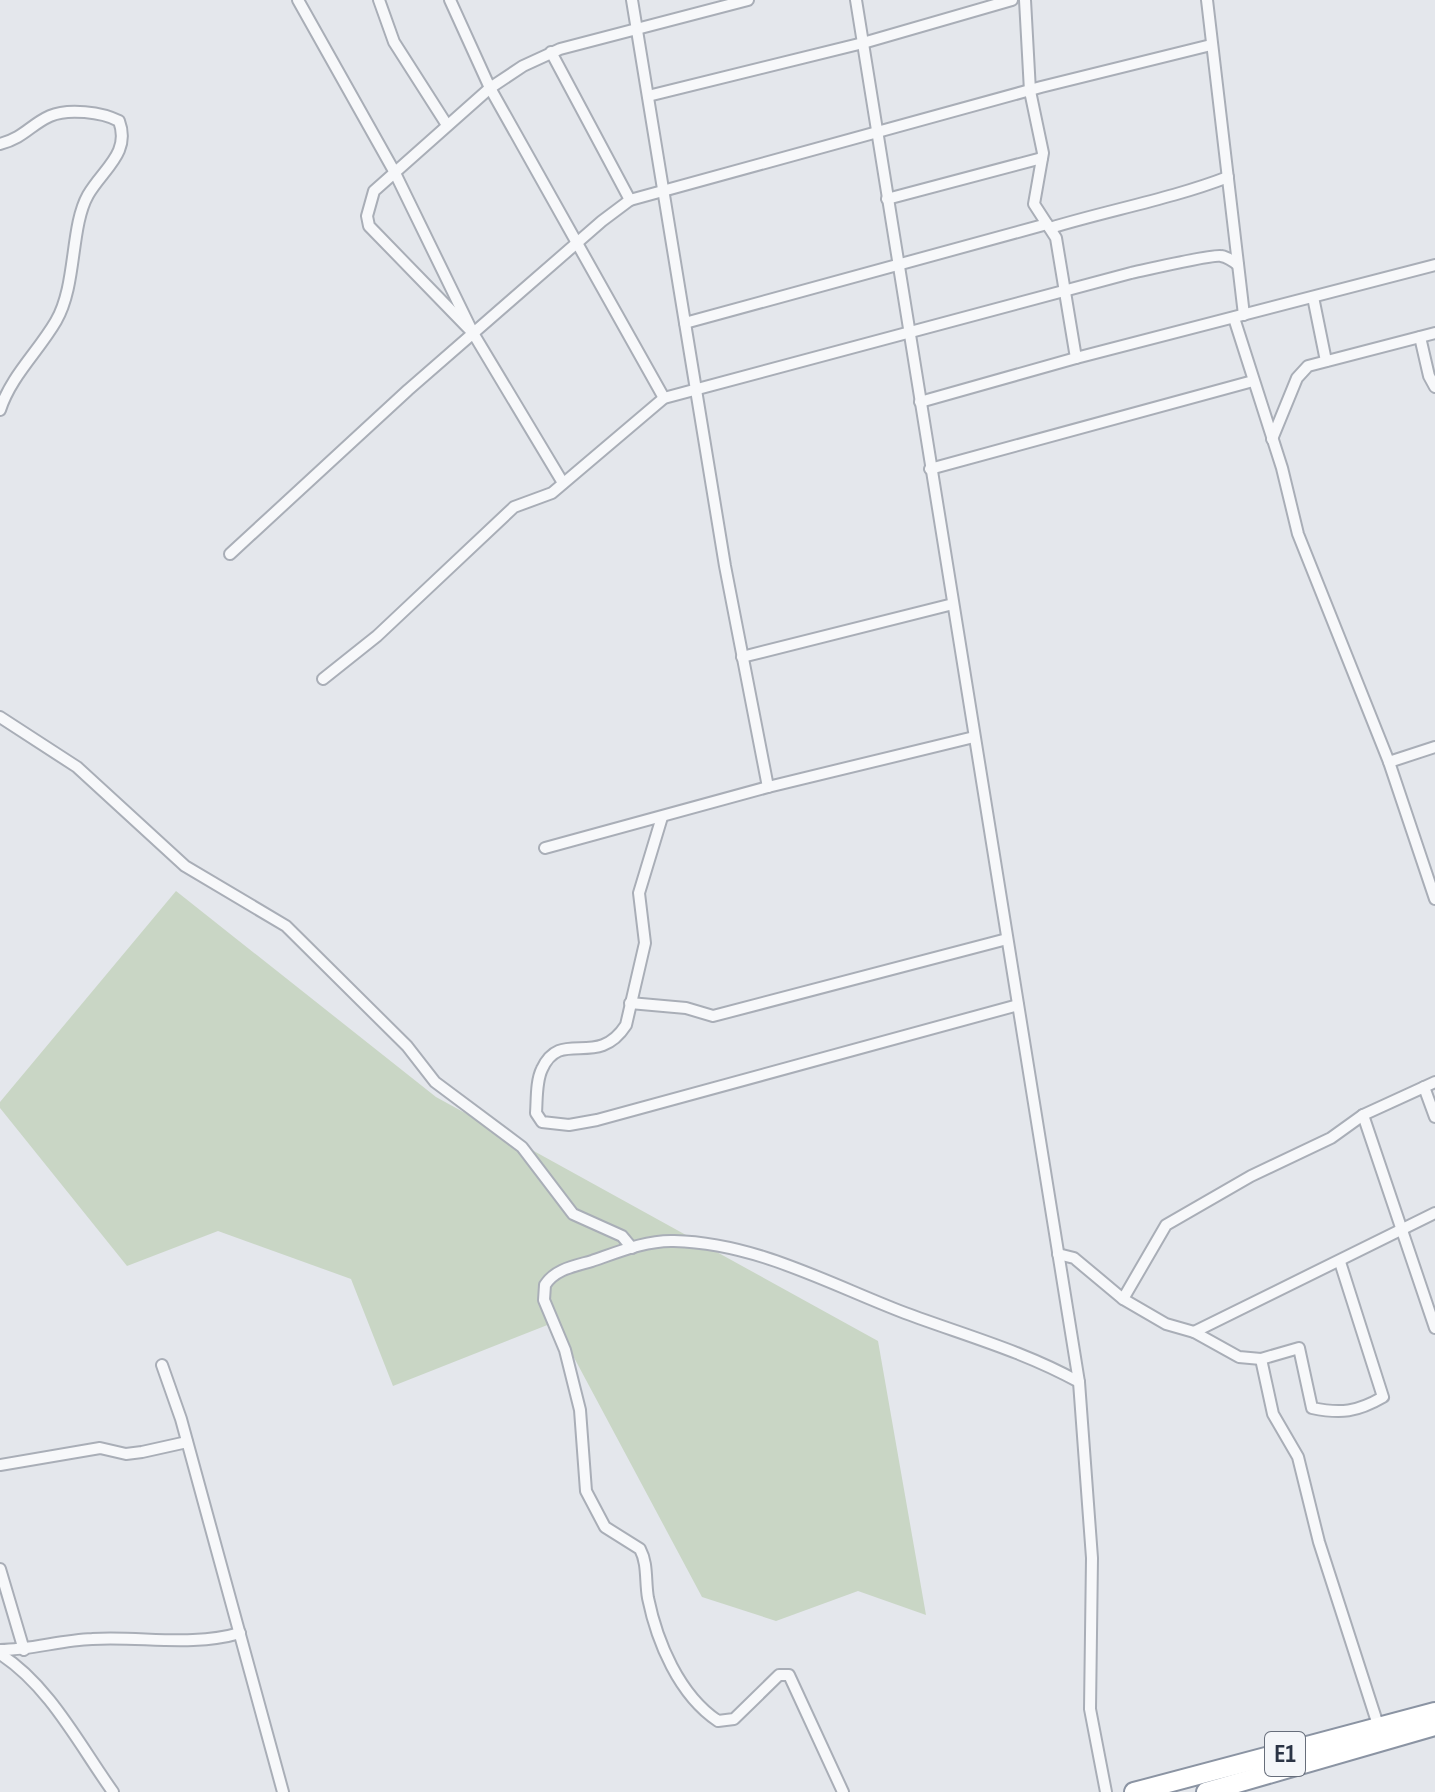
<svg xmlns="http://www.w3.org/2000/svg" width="1435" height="1792" font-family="'Sofia Sans Condensed',sans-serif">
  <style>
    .green { fill: #c9d6c5 }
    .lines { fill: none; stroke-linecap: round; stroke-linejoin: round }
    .street-casing { stroke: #a9aeb7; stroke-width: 14 }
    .highway-casing { stroke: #8b94a3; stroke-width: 22 }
    .street { stroke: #f7f8fa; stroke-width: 10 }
    .highway { stroke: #fff; stroke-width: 18 }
    .labels { text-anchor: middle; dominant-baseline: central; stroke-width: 8; stroke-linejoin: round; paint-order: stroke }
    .shield { fill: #f4f6f9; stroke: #676e7b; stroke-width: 2 }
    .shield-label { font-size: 26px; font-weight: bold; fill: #2b3445 }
  </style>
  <rect width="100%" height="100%" fill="#e4e7ec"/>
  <polygon class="green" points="176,891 436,1097 878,1341 926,1615 858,1591 776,1621 702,1597 555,1322 393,1386 351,1279 218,1231 127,1266 0,1108 0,1102"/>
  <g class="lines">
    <g class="street-casing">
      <g id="street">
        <polyline points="298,0 394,171 472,331"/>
        <polyline points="379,0 394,42 447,125"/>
        <polyline points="450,0 490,88 664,398"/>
        <polyline points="632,0 685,323 1047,224"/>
        <polyline points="856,0 1079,1382 1092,1558 1090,1709 1106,1792"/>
        <polyline points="1025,0 1030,91 1043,153 1034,204 1056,238 1076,358"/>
        <polyline points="1207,0 1244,315"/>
        <polyline points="551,52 630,200"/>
        <polyline points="648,96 863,43 1012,0"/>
        <path d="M0,144c25,-7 30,-19 50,-28 18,-8 52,-4 69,5 12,32 -16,48 -31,74 -18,32 -11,90 -32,126 -18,31 -45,55 -56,89"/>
        <polyline points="887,199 1042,158"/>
        <path d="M1050,228c59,-18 121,-29 178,-51"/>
        <polyline points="1313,297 1326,361"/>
        <polyline points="1234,318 1282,468 1298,534 1389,762 1435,899"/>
        <polyline points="685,323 725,566 768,787"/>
        <polyline points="1420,337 1429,376 1435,387"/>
        <polyline points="920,402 1076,358 1435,265"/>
        <polyline points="1272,439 1297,378 1308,366 1435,333"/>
        <polyline points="930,469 1253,381"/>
        <polyline points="563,483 473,333 369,226 367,216 374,191 490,88 523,66 560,49 748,0"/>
        <polyline points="230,554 408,390 602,221 630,200 1041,87 1211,45"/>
        <polyline points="742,657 953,604"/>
        <path d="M323,679l54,-43 137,-129 38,-14 112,-95 467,-125c14,-3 82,-19 90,-17 7,1 12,5 17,9"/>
        <polyline points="0,717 77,767 185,866 286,926 407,1046 435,1082 522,1147 573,1214 622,1236 632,1248"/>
        <polyline points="1389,762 1435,747"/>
        <path d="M662,817l-23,76 6,50 -19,82c-29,45 -65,2 -84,44 -6,12 -5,30 -6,44l6,9 27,3 28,-5 421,-115"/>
        <polyline points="545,848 768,787 974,737"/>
        <polyline points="630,1003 686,1008 713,1016 1007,939"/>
        <polyline points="1424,1087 1435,1117"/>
        <polyline points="1363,1115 1435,1328"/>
        <path d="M1058,1254l16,4 49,41 43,25 28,8 45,25 22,2 38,-11 13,60c29,6 45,4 71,-11l-43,-135"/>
        <polyline points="1123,1299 1166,1225 1251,1176 1331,1138 1363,1115 1435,1082"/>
        <polyline points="1194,1332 1435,1213"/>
        <polyline points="1261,1359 1273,1414 1298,1457 1319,1542 1379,1728"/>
        <polyline points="162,1365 181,1419 283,1792"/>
        <polyline points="0,1465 100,1448 126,1454 142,1452 187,1442"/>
        <polyline points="0,1569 24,1650"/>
        <path d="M0,1650c31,0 61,-10 92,-11 49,-3 100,8 148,-6"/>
        <path d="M0,1654c49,31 80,92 113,138"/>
        <path d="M843,1792l-54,-117h-10l-45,44 -16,2c-39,-26 -61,-79 -70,-123 -3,-17 0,-34 -8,-49l-35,-22 -19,-36 -6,-81 -15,-60 -21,-50 1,-15c10,-16 30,-19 47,-24 26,-9 55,-21 82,-20 83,2 155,43 231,72 59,22 118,38 174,69"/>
      </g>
    </g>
    <g class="highway-casing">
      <g id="highway">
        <polyline points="1134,1792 1435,1712"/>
        <polyline points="1206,1792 1435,1726"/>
      </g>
    </g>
    <use href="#street" class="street"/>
    <use href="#highway" class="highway"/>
  </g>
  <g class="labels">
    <rect class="shield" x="1265" y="1732" width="40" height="44" rx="6"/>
    <g class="shield-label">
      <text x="1285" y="1754">E1</text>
    </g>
  </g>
</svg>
